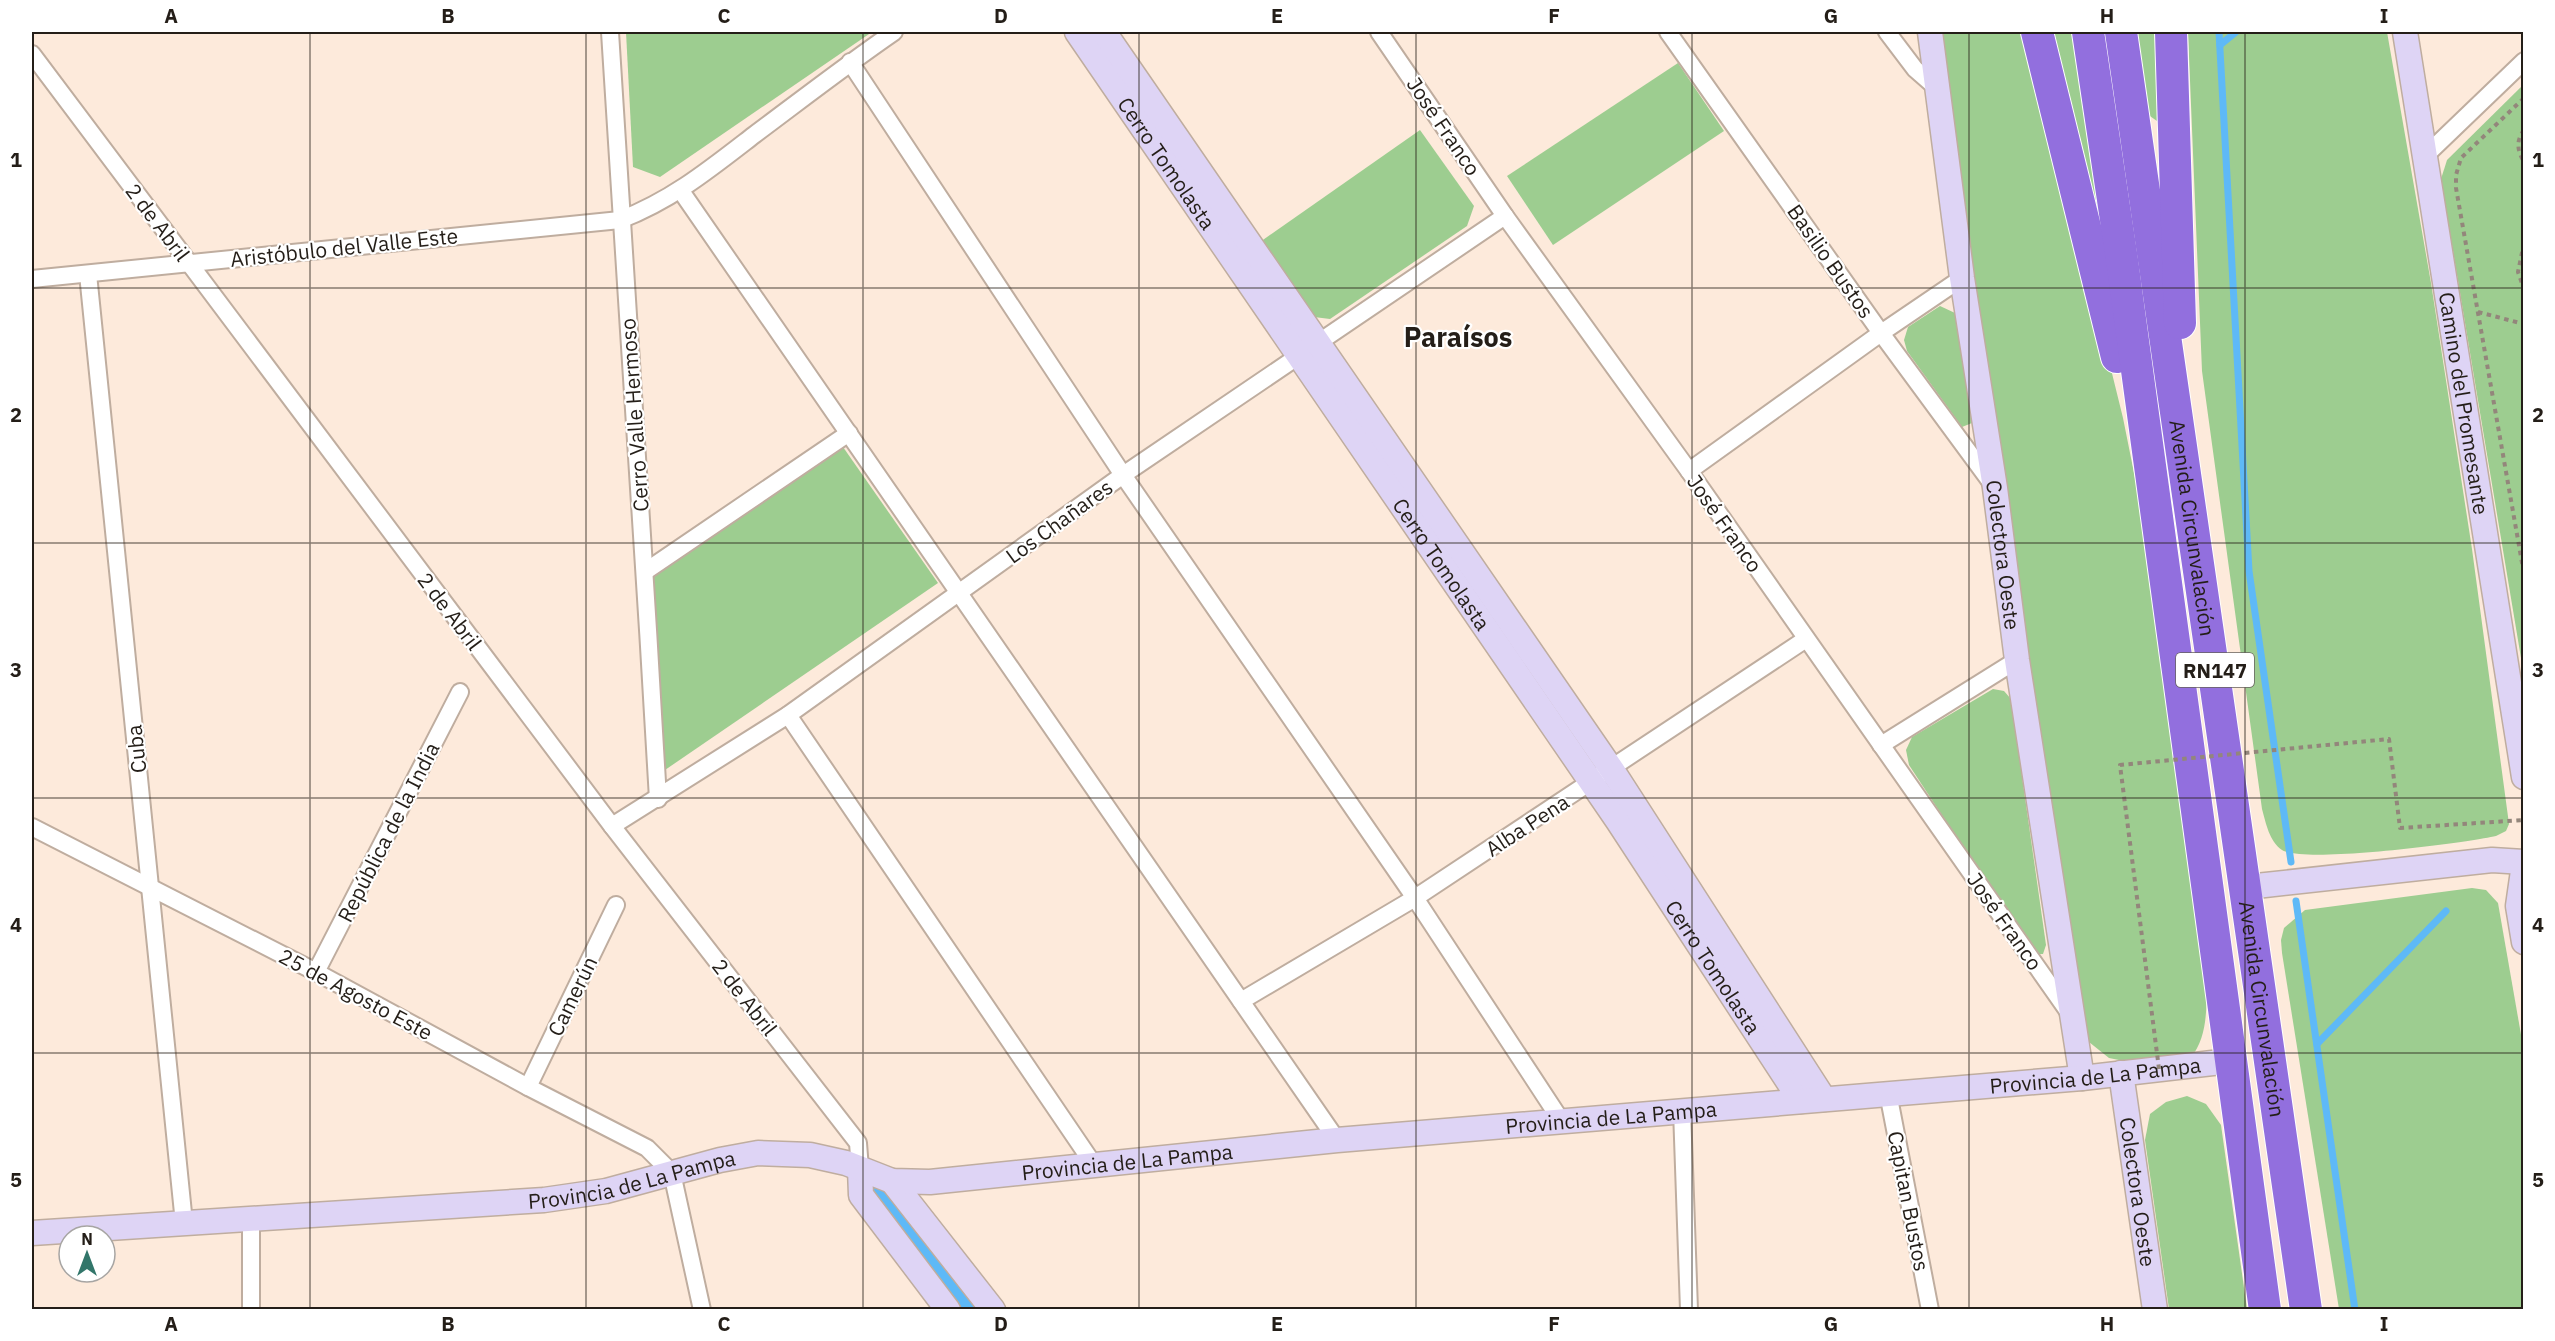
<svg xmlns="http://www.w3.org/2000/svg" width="2555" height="1341" font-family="'IBM Plex Sans',sans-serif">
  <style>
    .green { fill: #9dcd90 }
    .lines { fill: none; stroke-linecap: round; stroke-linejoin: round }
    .stream { stroke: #5eb9f7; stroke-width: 7 }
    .canal { stroke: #5eb9f7; stroke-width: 22 }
    .street-casing { stroke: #bfad9f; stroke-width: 20 }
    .secondary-casing { stroke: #bfad9f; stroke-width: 27 }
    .highway-casing { stroke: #fff; stroke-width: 34 }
    .path { stroke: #93867b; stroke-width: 4; stroke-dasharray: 4.5 4.5; stroke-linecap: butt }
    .street { stroke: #fff; stroke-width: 16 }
    .secondary { stroke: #ded4f5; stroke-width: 24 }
    .highway { stroke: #926fde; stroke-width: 32 }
    .path-bridge { stroke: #93867b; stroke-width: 4; stroke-dasharray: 4.5 4.5; stroke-linecap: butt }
    .grid { fill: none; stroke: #241e18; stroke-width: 1.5; stroke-opacity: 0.55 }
    .labels { text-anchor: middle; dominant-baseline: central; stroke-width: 4.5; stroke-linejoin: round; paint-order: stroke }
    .shield { fill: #fff; stroke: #66625d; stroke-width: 1.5 }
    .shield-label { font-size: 20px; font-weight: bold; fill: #241e18 }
    .street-label { font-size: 21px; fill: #241e18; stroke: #fff }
    .district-label { font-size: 27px; font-weight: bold; fill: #241e18; stroke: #fff }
    .neatline { fill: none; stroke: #241e18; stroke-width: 2 }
    .grid-label { font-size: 20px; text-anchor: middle; font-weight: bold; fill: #241e18 }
  </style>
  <rect width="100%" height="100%" fill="#fdeadb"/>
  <g class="green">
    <polygon points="626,32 872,32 660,177 633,167"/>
    <path d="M1940,32h88l95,386 14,70 70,504c-1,25 -1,47 -17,67l-56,4 -25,-5 -20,-16 -65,-400z"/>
    <polygon points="2046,32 2074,32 2106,235 2092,227"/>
    <polygon points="2137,32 2163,32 2167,128 2147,114"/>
    <path d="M2188,32h199l44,251 41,266 37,275 -3,7 -10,5c-31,7 -192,28 -214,14 -13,-9 -16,-27 -20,-41l-60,-438z"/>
    <polygon points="1678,63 1724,131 1553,245 1507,176"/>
    <polygon points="2523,85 2523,670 2441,179 2447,160"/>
    <polygon points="1420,130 1474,206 1467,226 1330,319 1314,317 1260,242"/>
    <polygon points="1940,306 1955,313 1960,320 1972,423 1962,427 1907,351 1904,340 1908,327"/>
    <polygon points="843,447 938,583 665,770 652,578"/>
    <polygon points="1993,689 2004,691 2011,699 2046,945 2043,954 2033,954 1909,765 1906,750 1912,737"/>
    <polygon points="2472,888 2486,890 2498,903 2523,1046 2523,1309 2339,1309 2282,953 2281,940 2284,928 2305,910"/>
    <polygon points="2187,1096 2206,1104 2221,1125 2247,1309 2169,1309 2145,1140 2150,1114 2166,1102"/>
    <polygon points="882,1186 977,1309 956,1309 868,1196"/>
  </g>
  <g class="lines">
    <g class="stream">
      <polyline points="2219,32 2249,571 2291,862"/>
      <polyline points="2220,45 2236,32"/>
      <polyline points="2296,901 2355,1310"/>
      <polyline points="2317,1044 2446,911"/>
    </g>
    <polyline class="canal" points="877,1187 970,1310"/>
    <g class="street-casing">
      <g id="street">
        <path d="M610,32c14,255 34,511 48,767"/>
        <polyline points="1379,32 1505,216 1689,471 2070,1014"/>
        <polyline points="1668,32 1881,333 1993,485"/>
        <polyline points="1887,32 1915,69 1939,90"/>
        <polyline points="32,54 612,826 858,1143 860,1169"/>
        <polyline points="850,62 1123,475 1415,898 1562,1122"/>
        <polyline points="2424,157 2524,61"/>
        <polyline points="681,191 1337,1140"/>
        <polyline points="88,274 184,1223"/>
        <path d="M32,279l588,-59c52,-20 90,-51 134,-85 47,-35 92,-70 140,-103"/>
        <polyline points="1689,471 1881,333 1962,278"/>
        <polyline points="646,571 849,433"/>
        <polyline points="788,715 1094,1165"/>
        <polyline points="1881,745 2017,660"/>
        <polyline points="612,826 788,715 1123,475 1505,216"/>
        <polyline points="32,827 316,972 528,1087 647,1148 672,1173 702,1310"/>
        <polyline points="316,972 460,692"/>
        <polyline points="1241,1001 1415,898 1806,639"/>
        <polyline points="528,1087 616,905"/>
        <polyline points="1888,1093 1930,1310"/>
        <polyline points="1682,1110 1689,1310"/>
        <polyline points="251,1219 251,1310"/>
      </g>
    </g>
    <g class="secondary-casing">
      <g id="secondary">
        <path id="s1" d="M1077,32l541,789 183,280"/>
        <polyline points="1104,32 1612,770 1824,1099"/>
        <path id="s2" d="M1930,32l32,246 33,210 22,172 65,418"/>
        <path id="s3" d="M2405,32l119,745"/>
        <polyline points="2524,864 2518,906 2524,942"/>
        <polyline points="2247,887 2492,860 2524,862"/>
        <path id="s4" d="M2121,1073l34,237"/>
        <polyline points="860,1169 861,1195 948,1310"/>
        <polyline points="892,1181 993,1310"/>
        <path id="s5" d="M32,1233l512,-33 62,-9 114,-31 38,-7 52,2 36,8 46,18 38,1 407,-42 745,-62 148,-17"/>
      </g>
    </g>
    <g class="highway-casing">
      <g id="highway">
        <polyline points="2037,32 2117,357"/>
        <polyline points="2088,32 2122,260 2265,1310"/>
        <path id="s6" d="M2121,32l185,1278"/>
        <polyline points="2171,32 2180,323"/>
      </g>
    </g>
    <g class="path">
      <polyline points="2524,98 2461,158 2456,175 2456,188 2524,574"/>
      <path d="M2524,130c-8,11 -7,20 0,32"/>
      <polyline points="2524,243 2518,272 2524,289"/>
      <polyline points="2478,312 2524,324"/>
    </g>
    <use href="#street" class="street"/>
    <use href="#secondary" class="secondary"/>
    <use href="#highway" class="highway"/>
    <polyline class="path-bridge" points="2159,1069 2120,765 2389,739 2400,828 2524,820"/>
  </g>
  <path class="grid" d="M310,32v1278M586,32v1278M863,32v1278M1139,32v1278M1416,32v1278M1692,32v1278M1969,32v1278M2245,32v1278M32,288h2492M32,543h2492M32,798h2492M32,1053h2492"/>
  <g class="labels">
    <rect class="shield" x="2176" y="653" width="78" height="34" rx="4.5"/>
    <g class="shield-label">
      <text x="2215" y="670">RN147</text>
    </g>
    <g class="street-label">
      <text transform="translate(1444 126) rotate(56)">José Franco</text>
      <text stroke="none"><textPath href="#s1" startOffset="159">Cerro Tomolasta</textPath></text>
      <text transform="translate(158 222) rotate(53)">2 de Abril</text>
      <text transform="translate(344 247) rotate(-6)">Aristóbulo del Valle Este</text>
      <text transform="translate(1831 261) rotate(55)">Basilio Bustos</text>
      <text stroke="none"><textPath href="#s3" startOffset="376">Camino del Promesante</textPath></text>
      <text transform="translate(634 415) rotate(-94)">Cerro Valle Hermoso</text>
      <text transform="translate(1059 521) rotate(-36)">Los Chañares</text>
      <text transform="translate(1725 523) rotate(55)">José Franco</text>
      <text stroke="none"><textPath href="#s6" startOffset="501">Avenida Circunvalación</textPath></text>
      <text stroke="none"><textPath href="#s2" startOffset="528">Colectora Oeste</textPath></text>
      <text stroke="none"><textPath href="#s1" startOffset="645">Cerro Tomolasta</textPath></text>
      <text transform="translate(450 611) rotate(53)">2 de Abril</text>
      <text transform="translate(136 749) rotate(-96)">Cuba</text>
      <text transform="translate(1527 825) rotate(-33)">Alba Pena</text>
      <text transform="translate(388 832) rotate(-63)">República de la India</text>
      <text transform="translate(2005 921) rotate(55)">José Franco</text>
      <text stroke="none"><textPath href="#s1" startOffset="1131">Cerro Tomolasta</textPath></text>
      <text transform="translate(356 994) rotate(28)">25 de Agosto Este</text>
      <text transform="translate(572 996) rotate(-64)">Camerún</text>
      <text transform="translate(745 997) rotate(52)">2 de Abril</text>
      <text stroke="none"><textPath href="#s6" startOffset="987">Avenida Circunvalación</textPath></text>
      <text stroke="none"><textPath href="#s5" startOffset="2079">Provincia de La Pampa</textPath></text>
      <text stroke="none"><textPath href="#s5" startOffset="1593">Provincia de La Pampa</textPath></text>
      <text stroke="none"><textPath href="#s5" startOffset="1107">Provincia de La Pampa</textPath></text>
      <text stroke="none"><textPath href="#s5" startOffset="603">Provincia de La Pampa</textPath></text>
      <text stroke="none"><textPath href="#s4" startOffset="120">Colectora Oeste</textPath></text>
      <text transform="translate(1909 1201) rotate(79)">Capitan Bustos</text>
    </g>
    <g class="district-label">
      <text x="1458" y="336">Paraísos</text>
    </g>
  </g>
  <rect width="2555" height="1341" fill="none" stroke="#ffffff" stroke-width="66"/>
  <g transform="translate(87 1254)"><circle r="28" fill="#ffffff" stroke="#a7a5a3" stroke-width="1.5"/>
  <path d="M0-4.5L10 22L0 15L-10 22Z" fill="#32766a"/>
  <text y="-9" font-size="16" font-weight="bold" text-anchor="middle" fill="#241e18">N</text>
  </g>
  <rect x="33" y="33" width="2489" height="1275" class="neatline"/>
  <g class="grid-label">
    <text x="171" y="23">A</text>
    <text x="448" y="23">B</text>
    <text x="724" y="23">C</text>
    <text x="1001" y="23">D</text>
    <text x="1277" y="23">E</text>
    <text x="1554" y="23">F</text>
    <text x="1831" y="23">G</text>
    <text x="2107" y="23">H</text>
    <text x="2384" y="23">I</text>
    <text x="16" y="167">1</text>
    <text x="2538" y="167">1</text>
    <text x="16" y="422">2</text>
    <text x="2538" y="422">2</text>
    <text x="16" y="677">3</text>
    <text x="2538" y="677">3</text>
    <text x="16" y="932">4</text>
    <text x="2538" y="932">4</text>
    <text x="16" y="1187">5</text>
    <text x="2538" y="1187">5</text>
    <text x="171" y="1331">A</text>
    <text x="448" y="1331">B</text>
    <text x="724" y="1331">C</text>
    <text x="1001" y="1331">D</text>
    <text x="1277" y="1331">E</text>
    <text x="1554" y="1331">F</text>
    <text x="1831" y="1331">G</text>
    <text x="2107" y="1331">H</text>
    <text x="2384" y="1331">I</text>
  </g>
</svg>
